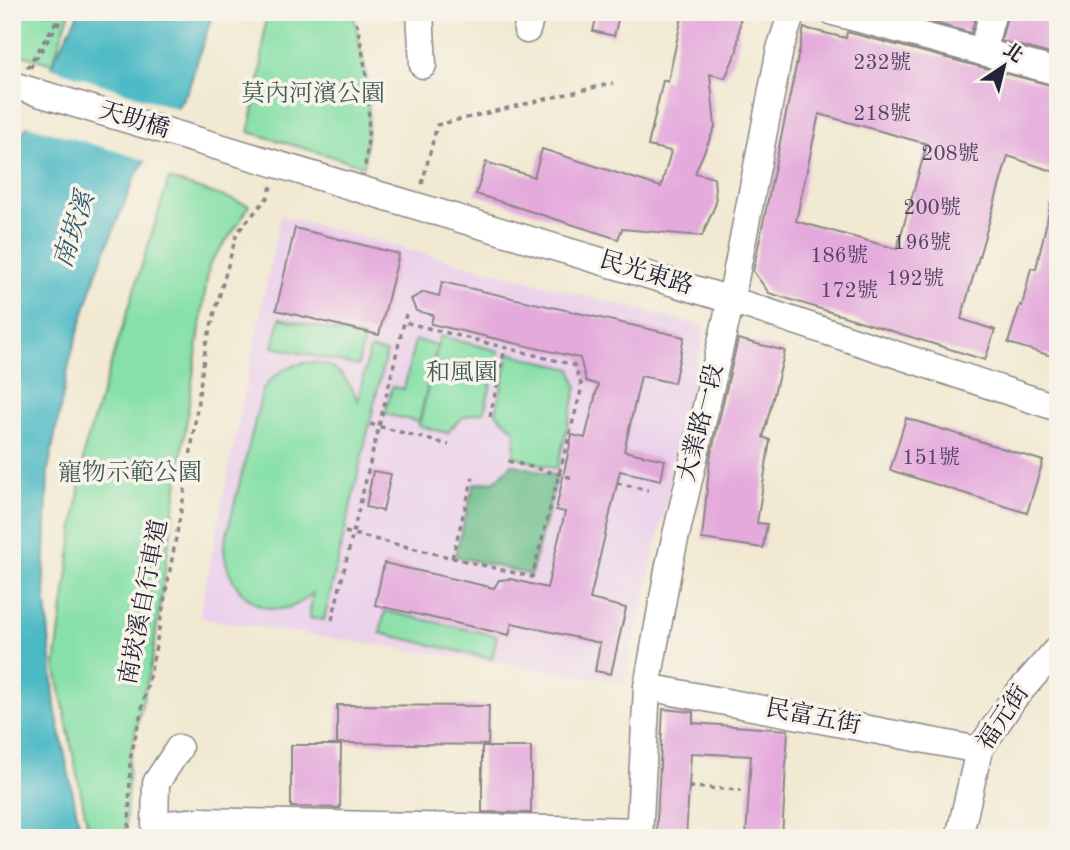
<svg xmlns="http://www.w3.org/2000/svg" width="1070" height="850" font-family="'Old Standard TT','Noto Serif TC',serif">
  <style>
    .built { fill: #ebd1eb }
    .green { fill: #86e0a7; stroke: #548171; stroke-width: 2 }
    .forest { fill: #6cbe8c; stroke: #477064; stroke-width: 2 }
    .water { fill: #4bb9c5; stroke: #366e80; stroke-width: 2 }
    .pier { fill: #f1e9d2 }
    .building { fill: #e4aadc; fill-rule: evenodd }
    .lines { fill: none; stroke-linecap: round; stroke-linejoin: round }
    .minor-casing { stroke: #8a8686; stroke-width: 29 }
    .path { stroke: #8a8686; stroke-width: 3.5; stroke-dasharray: 5 5; stroke-linecap: butt }
    .minor { stroke: #fff; stroke-width: 26 }
    .labels { text-anchor: middle; dominant-baseline: central; stroke-width: 7; stroke-linejoin: round; paint-order: stroke }
    .number-label { font-size: 21px; fill: #524463 }
    .park-label { font-size: 24px; fill: #405b5b; stroke: #f7f3e8 }
    .street-label { font-size: 24px; fill: #22223b; stroke: #f7f3e8 }
    .water-label { font-size: 26px; font-style: italic; fill: #30576b; stroke: #f7f3e8 }
  </style>
  <rect width="100%" height="100%" fill="#f7f3e8"/>
  <filter id="ink" filterUnits="userSpaceOnUse"><feTurbulence type="fractalNoise" baseFrequency=".0143" numOctaves="2"/><feDisplacementMap in="SourceGraphic" scale="14" xChannelSelector="R" yChannelSelector="G"/><feConvolveMatrix kernelMatrix="1 2 1 2 8 2 1 2 1" color-interpolation-filters="sRGB"/></filter>
  <filter id="wash" filterUnits="userSpaceOnUse"><feTurbulence type="fractalNoise" baseFrequency=".00686" numOctaves="4" result="noise"/><feDisplacementMap in="SourceGraphic" scale="28" xChannelSelector="R" yChannelSelector="G"/><feGaussianBlur stdDeviation="1.57" result="paint"/><feColorMatrix in="noise" values="0 0 0 0 0 0 0 0 0 0 0 0 0 0 0 0 0 1.4 0 .05"/><feComposite in="paint" operator="in"/></filter>
  <g filter="url(#wash)">
    <rect width="100%" height="100%" fill="#f1e9d2"/>
    <polygon class="built" points="280,216 706,327 625,682 199,618"/>
    <g class="green">
      <polygon points="12,12 70,12 52,64 12,52"/>
      <polygon points="266,12 353,12 365,69 369,114 364,166 249,132 261,71"/>
      <path d="M169,179l80,26c-10,22 -27,39 -40,60l-57,396 -23,99 -4,78h-35l-35,-173 30,-218z"/>
      <polygon points="280,318 364,338 358,366 273,347"/>
      <path d="M440,336l59,15 -15,61c-18,2 -26,6 -36,21l-29,-7z"/>
      <polygon points="415,340 437,345 419,422 385,414 392,387 404,389"/>
      <path d="M370,349l16,4 -62,267 -15,-2 4,-25c-41,39 -88,1 -89,-47l39,-157c17,-23 51,-38 77,-16 9,8 12,17 18,27z"/>
      <polygon points="509,353 571,369 577,387 557,469 514,456 515,431 496,413"/>
      <polygon points="385,611 497,636 492,659 380,633"/>
    </g>
    <polygon class="forest" points="512,464 557,476 531,575 455,556 474,484 495,481"/>
    <polygon class="water" points="79,12 213,12 188,90 135,177 96,274 70,359 48,470 44,578 55,707 82,838 12,838 12,147 28,125 52,64"/>
    <polygon class="pier" points="47,66 180,110 149,161 24,124"/>
    <g id="blocks">
      <g class="building">
        <polygon points="598,12 620,12 614,36 593,31"/>
        <polygon points="683,12 741,12 737,51 725,78 710,74 715,127 695,173 714,178 716,203 702,236 622,229 618,239 476,194 486,162 534,177 542,149 661,187 671,151 648,146 663,80 668,82"/>
        <polygon points="895,12 977,12 971,33"/>
        <polygon points="1008,12 1058,12 1058,56 1001,41"/>
        <path d="M804,28l42,10 1,-6 211,55v86l-50,-17 -47,163 34,11 -10,30 -216,-67 -16,-22zM819,114l108,30 -30,105 -101,-28z"/>
        <polygon points="1051,203 1058,204 1058,358 1008,343 1020,305 1022,306 1031,268 1036,269"/>
        <polygon points="295,228 399,254 379,335 276,310"/>
        <polygon points="442,282 684,337 674,383 641,376 624,451 665,460 661,480 620,471 590,599 626,608 611,674 595,671 600,643 512,623 509,635 375,605 384,563 494,588 499,580 511,579 547,588 565,512 556,510 572,435 585,438 598,385 586,381 580,358 431,324 433,315 416,311 411,299 424,292 439,296"/>
        <polygon points="738,339 785,351 763,437 770,440 757,523 767,524 763,548 702,539 710,459"/>
        <polygon points="906,418 1043,461 1027,513 890,470"/>
        <polygon points="373,471 391,474 383,511 366,507"/>
        <polygon points="337,705 489,706 488,745 337,743"/>
        <polygon points="663,709 693,712 693,723 788,730 782,838 746,838 751,756 691,753 686,838 656,838"/>
        <polygon points="291,745 341,745 340,808 291,807"/>
        <polygon points="482,747 531,747 531,813 482,812"/>
      </g>
    </g>
  </g>
  <g filter="url(#ink)">
    <use href="#blocks" fill-opacity="0" stroke="#8a8686" stroke-width="2"/>
    <g class="lines">
      <g class="minor-casing">
        <g id="minor">
          <polyline points="420,12 423,65"/>
          <polyline points="833,12 1058,72"/>
          <polyline points="527,30 532,12"/>
          <polyline points="982,52 993,12"/>
          <polyline points="12,85 731,300 1058,408"/>
          <polyline points="647,687 979,750"/>
          <polyline points="179,748 156,783 155,825 202,821"/>
          <polyline points="203,838 202,821 639,831"/>
          <polyline points="639,838 647,687 669,565 731,300 780,49 792,12"/>
          <polyline points="959,838 979,750 1014,698 1058,648"/>
        </g>
      </g>
      <g class="path">
        <path d="M354,12c13,55 19,98 11,154"/>
        <polyline points="27,68 56,22 55,12"/>
        <polyline points="30,68 59,23 58,12"/>
        <polyline points="12,138 18,126 17,110"/>
        <polyline points="422,184 437,125 613,83"/>
        <polyline points="490,417 505,348"/>
        <polyline points="370,424 449,445"/>
        <polyline points="508,461 573,478"/>
        <polyline points="617,483 648,490"/>
        <polyline points="345,532 532,577 582,387 574,365 404,322"/>
        <polyline points="452,558 473,477"/>
        <polyline points="332,620 406,314"/>
        <polyline points="689,787 741,790"/>
        <polyline points="129,838 130,760 153,661 187,479 206,344 237,233 267,198 272,184"/>
      </g>
      <use href="#minor" class="minor"/>
    </g>
  </g>
  <g class="labels">
    <g class="number-label">
      <text x="882" y="63">232號</text>
      <text x="882" y="114">218號</text>
      <text x="950" y="154">208號</text>
      <text x="932" y="208">200號</text>
      <text x="922" y="243">196號</text>
      <text x="839" y="256">186號</text>
      <text x="915" y="279">192號</text>
      <text x="849" y="291">172號</text>
      <text x="931" y="458">151號</text>
    </g>
    <g class="park-label">
      <text x="313" y="95">莫內河濱公園</text>
      <text x="462" y="374">和風園</text>
      <text x="130" y="474">寵物示範公園</text>
    </g>
    <g class="street-label">
      <text transform="translate(134 121) rotate(17)">天助橋</text>
      <text transform="translate(646 274) rotate(17)">民光東路</text>
      <text transform="translate(702 423) rotate(-76)">大業路一段</text>
      <text transform="translate(145 602) rotate(-79)">南崁溪自行車道</text>
      <text transform="translate(813 718) rotate(11)">民富五街</text>
      <text transform="translate(1004 718) rotate(-56)">福元街</text>
    </g>
    <g class="water-label">
      <text transform="translate(75 230) rotate(-72)">南崁溪</text>
    </g>
  </g>
  <rect width="1070" height="850" fill="none" stroke="#f7f3e8" stroke-width="42"/>
  <g transform="translate(1004 66) rotate(35)" stroke="#f7f3e8" stroke-width="5" paint-order="stroke">
  <path d="M0-5L12 26L0 18L-12 26Z" fill="#22223b"/>
  <text y="-10" font-size="19" font-weight="bold" text-anchor="middle" fill="#22223b">北</text>
  </g>
</svg>
